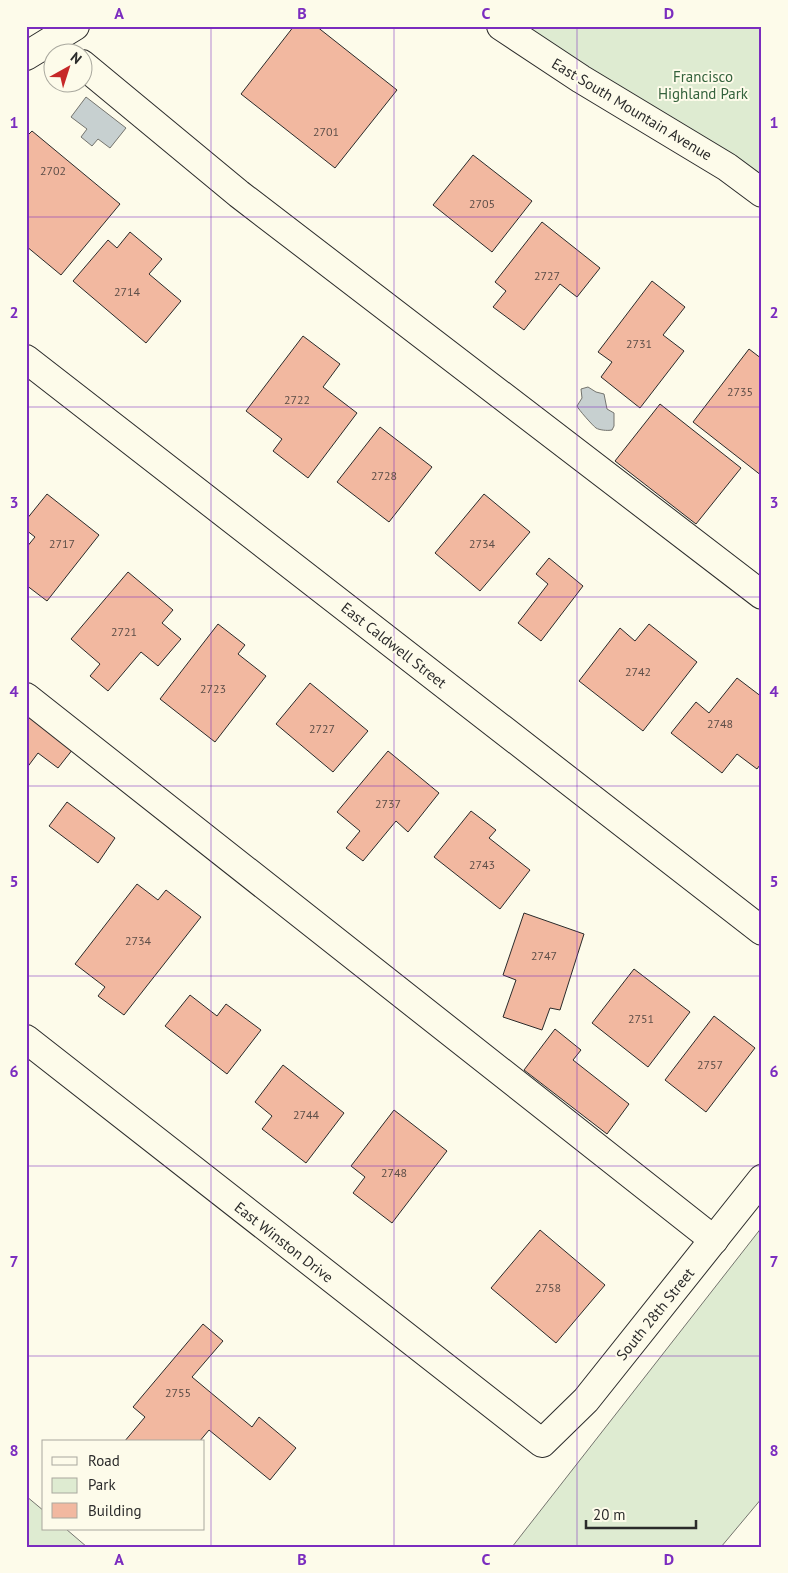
<svg xmlns="http://www.w3.org/2000/svg" width="788" height="1573" font-family="'PT Sans',sans-serif">
  <style>
    .green { fill: #deebd1; stroke: #74746e }
    .water { fill: #c7d0d0; stroke: #74746e }
    .building { fill: #f2b8a0; stroke: #2b2b2b }
    .lines { fill: none; stroke-linecap: round; stroke-linejoin: round }
    .minor-casing { stroke: #2b2b2b; stroke-width: 30 }
    .minor { stroke: #fdfbea; stroke-width: 28 }
    .grid { fill: none; stroke: #7b2cbf; stroke-width: 1; stroke-opacity: 0.55 }
    .labels { text-anchor: middle; dominant-baseline: central; stroke-width: 4; stroke-linejoin: round; paint-order: stroke }
    .number-label { font-size: 12px; fill: #5d4e48 }
    .park-label { font-size: 15px; fill: #34623c; stroke: #fdfbea }
    .street-label { font-size: 15px; fill: #2b2b2b; stroke: #fdfbea }
    .neatline { fill: none; stroke: #7b2cbf; stroke-width: 2 }
    .grid-label { font-size: 16px; text-anchor: middle; font-weight: bold; fill: #7b2cbf }
  </style>
  <rect width="100%" height="100%" fill="#fdfbea"/>
  <g class="green">
    <polygon points="501,26 762,26 762,193"/>
    <polygon points="762,1227 762,1498 721,1547 512,1547"/>
    <polygon points="26,1496 44,1511 44,1529 66,1529 87,1547 26,1547"/>
  </g>
  <g class="water">
    <polygon points="86,97 126,128 110,148 98,139 92,146 81,137 87,129 71,117"/>
    <path d="M588,387l8,5 8,2 3,15 7,4v13l-2,4c-5,1 -13,0 -16,-2 -3,-2 -18,-19 -19,-22l5,-8 -1,-9z"/>
  </g>
  <g class="building">
    <polygon points="294,26 316,26 397,90 335,168 241,94"/>
    <polygon points="32,131 120,204 61,275 26,246 26,137"/>
    <polygon points="473,155 532,201 492,252 433,205"/>
    <polygon points="542,222 600,268 577,297 560,284 524,330 493,307 506,291 495,282"/>
    <polygon points="130,232 162,259 149,274 181,301 146,343 73,281 108,240 117,248"/>
    <polygon points="652,281 685,307 663,335 684,351 640,408 601,377 612,362 598,352"/>
    <polygon points="303,336 340,364 323,387 357,413 308,478 273,451 282,439 246,411"/>
    <polygon points="749,349 762,359 762,476 693,422"/>
    <polygon points="660,404 741,468 696,524 615,461"/>
    <polygon points="380,427 432,467 389,522 337,482"/>
    <polygon points="47,494 99,535 47,601 26,585 26,548 35,537 26,530 26,520"/>
    <polygon points="484,494 530,532 480,591 435,553"/>
    <polygon points="549,558 583,586 541,641 518,623 548,584 536,574"/>
    <polygon points="128,572 173,610 162,623 181,639 158,666 141,652 108,691 90,676 100,664 71,639"/>
    <polygon points="218,624 245,645 238,654 266,676 215,742 160,699"/>
    <polygon points="649,624 697,662 643,731 579,681 620,628 635,641"/>
    <polygon points="737,678 762,697 762,762 757,769 737,754 722,773 671,733 696,702 709,713"/>
    <polygon points="310,683 368,731 333,772 276,724"/>
    <polygon points="26,713 73,749 58,768 38,753 26,769"/>
    <polygon points="388,751 439,793 408,832 396,821 363,861 346,848 360,831 337,812"/>
    <polygon points="67,802 115,838 98,863 49,826"/>
    <polygon points="471,811 496,830 489,838 530,870 500,909 434,857"/>
    <polygon points="137,884 158,900 166,890 201,917 124,1015 98,996 105,987 75,964"/>
    <polygon points="524,913 584,934 560,1010 550,1008 542,1030 503,1017 516,980 503,975"/>
    <polygon points="634,969 690,1012 648,1067 592,1023"/>
    <polygon points="190,995 217,1016 226,1004 261,1030 227,1074 165,1026"/>
    <polygon points="714,1016 755,1048 706,1112 665,1080"/>
    <polygon points="555,1029 581,1050 573,1060 629,1104 607,1134 524,1070"/>
    <polygon points="283,1065 344,1113 306,1163 262,1129 272,1116 255,1102"/>
    <polygon points="394,1110 447,1151 392,1223 353,1193 365,1177 351,1166"/>
    <polygon points="540,1230 605,1285 556,1343 491,1288"/>
    <polygon points="203,1324 223,1341 192,1377 252,1427 259,1417 296,1448 270,1480 209,1430 199,1442 177,1442 176,1440 175,1442 124,1442 145,1417 133,1407"/>
  </g>
  <g class="lines">
    <g class="minor-casing">
      <g id="minor">
        <polyline points="501,26 581,79 727,167 762,193"/>
        <polyline points="26,56 75,26"/>
        <polyline points="82,64 239,194 762,595"/>
        <polyline points="26,359 762,931"/>
        <polyline points="26,697 714,1240"/>
        <polyline points="26,1039 542,1443 586,1400 762,1179"/>
      </g>
    </g>
    <use href="#minor" class="minor"/>
  </g>
  <path class="grid" d="M211,26v1521M394,26v1521M577,26v1521M26,217h736M26,407h736M26,597h736M26,786h736M26,976h736M26,1166h736M26,1356h736"/>
  <g class="labels">
    <g class="number-label">
      <text x="326" y="131">2701</text>
      <text x="53" y="170">2702</text>
      <text x="482" y="203">2705</text>
      <text x="547" y="275">2727</text>
      <text x="127" y="291">2714</text>
      <text x="639" y="343">2731</text>
      <text x="740" y="391">2735</text>
      <text x="297" y="399">2722</text>
      <text x="384" y="475">2728</text>
      <text x="62" y="543">2717</text>
      <text x="482" y="543">2734</text>
      <text x="124" y="631">2721</text>
      <text x="638" y="671">2742</text>
      <text x="213" y="688">2723</text>
      <text x="720" y="723">2748</text>
      <text x="322" y="728">2727</text>
      <text x="388" y="803">2737</text>
      <text x="482" y="864">2743</text>
      <text x="138" y="940">2734</text>
      <text x="544" y="955">2747</text>
      <text x="641" y="1018">2751</text>
      <text x="710" y="1064">2757</text>
      <text x="306" y="1114">2744</text>
      <text x="394" y="1172">2748</text>
      <text x="548" y="1287">2758</text>
      <text x="178" y="1392">2755</text>
    </g>
    <g class="park-label">
      <text x="703" y="76">Francisco<tspan x="703" dy="17">Highland Park</tspan></text>
    </g>
    <g class="street-label">
      <text transform="translate(632 109) rotate(31)">East South Mountain Avenue</text>
      <text transform="translate(394 645) rotate(38)">East Caldwell Street</text>
      <text transform="translate(284 1242) rotate(38)">East Winston Drive</text>
      <text transform="translate(655 1314) rotate(-51)">South 28th Street</text>
    </g>
  </g>
  <rect width="788" height="1573" fill="none" stroke="#fdfbea" stroke-width="55"/>
  <rect x="42" y="1440" width="162" height="90" fill="#fdfbea" stroke="#a9a89e"/>
  <rect x="52" y="1457" width="25" height="8" fill="#fdfbea" stroke="#a9a89e"/>
  <text x="88" y="1466" font-size="15" fill="#2b2b2b">Road</text>
  <rect x="52" y="1478" width="25" height="15" fill="#deebd1" stroke="#a9a89e"/>
  <text x="88" y="1490" font-size="15" fill="#2b2b2b">Park</text>
  <rect x="52" y="1503" width="25" height="15" fill="#f2b8a0" stroke="#a9a89e"/>
  <text x="88" y="1516" font-size="15" fill="#2b2b2b">Building</text>
  <g transform="translate(68 68) rotate(39)"><circle r="24" fill="#fdfbea" stroke="#a9a89e"/>
  <path d="M0-4L9 19L0 12L-9 19Z" fill="#c62828"/>
  <text y="-8" font-size="14" font-weight="bold" text-anchor="middle" fill="#2b2b2b">N</text>
  </g>
  <path d="M586 1520v8h110v-8" fill="none" stroke="#2b2b2b" stroke-width="2.5"/>
  <text x="593" y="1520" font-size="15" fill="#2b2b2b" stroke="#fdfbea" stroke-width="4" paint-order="stroke">20 m</text>
  <rect x="28" y="28" width="732" height="1518" class="neatline"/>
  <g class="grid-label">
    <text x="119" y="19">A</text>
    <text x="302" y="19">B</text>
    <text x="486" y="19">C</text>
    <text x="669" y="19">D</text>
    <text x="14" y="128">1</text>
    <text x="774" y="128">1</text>
    <text x="14" y="318">2</text>
    <text x="774" y="318">2</text>
    <text x="14" y="508">3</text>
    <text x="774" y="508">3</text>
    <text x="14" y="697">4</text>
    <text x="774" y="697">4</text>
    <text x="14" y="887">5</text>
    <text x="774" y="887">5</text>
    <text x="14" y="1077">6</text>
    <text x="774" y="1077">6</text>
    <text x="14" y="1267">7</text>
    <text x="774" y="1267">7</text>
    <text x="14" y="1456">8</text>
    <text x="774" y="1456">8</text>
    <text x="119" y="1565">A</text>
    <text x="302" y="1565">B</text>
    <text x="486" y="1565">C</text>
    <text x="669" y="1565">D</text>
  </g>
</svg>
